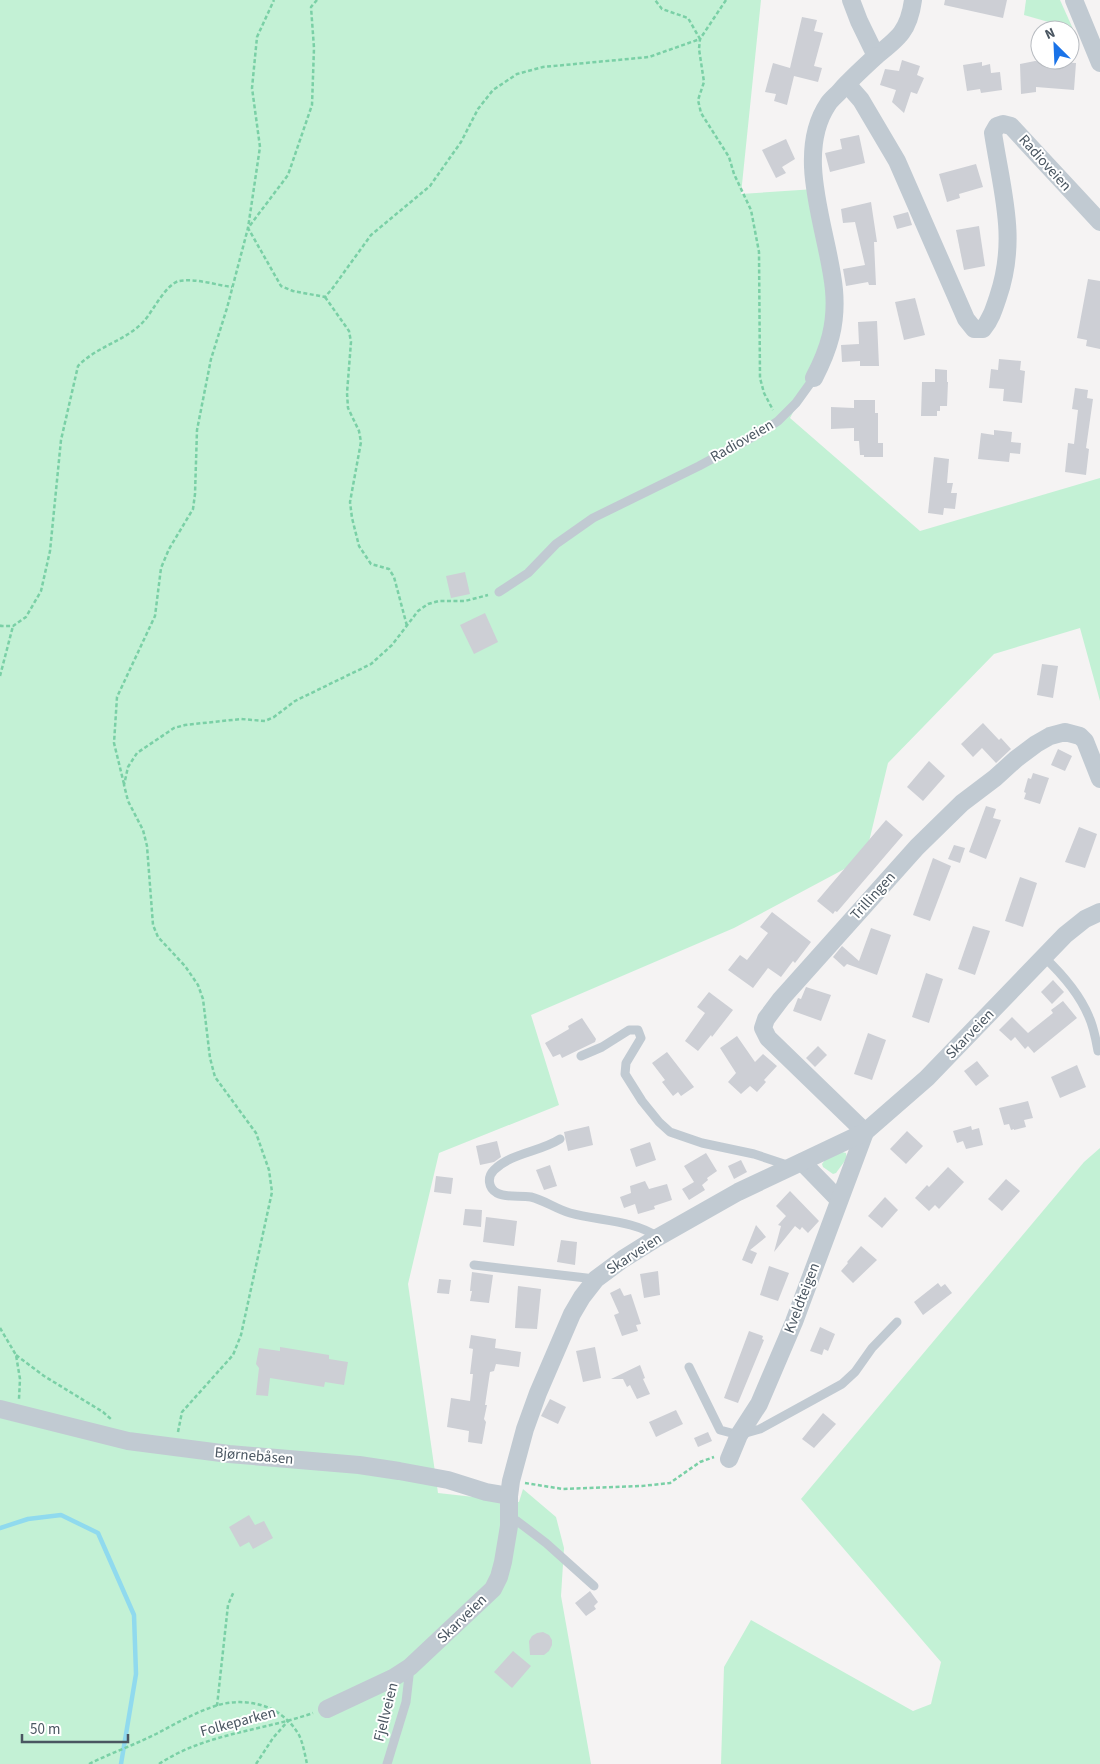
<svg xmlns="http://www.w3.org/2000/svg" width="1100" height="1764" font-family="'Source Sans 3',sans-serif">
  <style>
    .green { fill: #c3f1d5 }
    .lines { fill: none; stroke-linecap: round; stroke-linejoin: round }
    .stream { stroke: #90daee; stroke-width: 4.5 }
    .building { fill: #cdcfd5 }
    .path { stroke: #7ad0a6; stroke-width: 2.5; stroke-dasharray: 4 2.5; stroke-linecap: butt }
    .lane { stroke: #c1cad2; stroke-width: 9 }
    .street { stroke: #c1cad2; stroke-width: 18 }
    .labels { text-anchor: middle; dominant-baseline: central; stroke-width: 4; stroke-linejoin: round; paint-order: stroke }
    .street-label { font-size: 15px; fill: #4a5661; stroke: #fff }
  </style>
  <rect width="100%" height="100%" fill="#f5f3f3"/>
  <g class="green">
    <polygon points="0,0 761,0 741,194 815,189 833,338 790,418 920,531 1100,478 1100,701 1080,628 994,654 888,763 865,858 734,928 531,1015 559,1105 439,1153 408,1284 438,1493 519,1502 523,1489 556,1517 564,1548 561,1596 591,1764 0,1764"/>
    <polygon points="1026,0 1060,0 1073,29 1024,15"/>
    <polygon points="1100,1148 1100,1764 721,1764 724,1667 751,1620 913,1711 931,1704 941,1662 801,1499 1084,1162"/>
    <polygon points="842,1152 846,1153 847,1158 836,1173 833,1174 823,1167 822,1164 825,1160"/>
  </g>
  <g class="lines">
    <polyline class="stream" points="0,1528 28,1519 61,1515 98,1533 134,1615 136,1674 121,1764"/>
  </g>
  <g class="building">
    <polygon points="945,0 1007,0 1003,18 944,5"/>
    <polygon points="802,17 817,20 814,31 823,33 814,66 822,68 818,82 794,76 787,105 774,101 776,94 765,92 773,63 790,68"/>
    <polygon points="902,60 920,66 917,75 924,78 917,94 911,92 904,113 892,102 896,90 880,85 885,69 899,71"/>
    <polygon points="1035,61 1076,63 1074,90 1036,87 1036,92 1021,94 1020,64"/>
    <polygon points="982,62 982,66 990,64 991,73 1000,72 1002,90 981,93 980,89 967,91 963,65"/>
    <polygon points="859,135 865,163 830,172 825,153 842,149 840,139"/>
    <polygon points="786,139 795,159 782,167 786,173 776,178 762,150"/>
    <polygon points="976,164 983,187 959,194 960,198 947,202 939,174"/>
    <polygon points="871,202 877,242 874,242 876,285 869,285 868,282 846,286 843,269 865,265 855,222 843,223 841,209"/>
    <polygon points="908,212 912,225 897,229 893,216"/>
    <polygon points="979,226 985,266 964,270 956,230"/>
    <polygon points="1088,279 1100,281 1100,349 1086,346 1087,340 1077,338"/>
    <polygon points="915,298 925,335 904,340 895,302"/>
    <polygon points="877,321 879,366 860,366 860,361 842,362 841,345 859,344 858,322"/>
    <polygon points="999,359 1021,361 1020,370 1025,371 1022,403 1003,401 1004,389 989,388 991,369 998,370"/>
    <polygon points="935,369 947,370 947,382 948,382 947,406 940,406 940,411 937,411 937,416 921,416 922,382 935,382"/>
    <polygon points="1075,388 1088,390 1087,398 1093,399 1086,448 1089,449 1086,475 1065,472 1068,443 1074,444 1078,410 1072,409"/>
    <polygon points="854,400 875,400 875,413 878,413 878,443 883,443 883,457 864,457 864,455 860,455 859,441 854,441 854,428 831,429 831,407 854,408"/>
    <polygon points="994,430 1012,432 1011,442 1021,443 1020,454 1010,453 1009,462 978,459 981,433 994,435"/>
    <polygon points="934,457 949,459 947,483 953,483 951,493 957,493 955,509 944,508 943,515 928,513"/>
    <polygon points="465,572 470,594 451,598 446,576"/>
    <polygon points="485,613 498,642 474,654 460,625"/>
    <polygon points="1042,664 1058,666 1053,698 1037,695"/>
    <polygon points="983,723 999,740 1001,738 1011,749 996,763 982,748 973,757 961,744"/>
    <polygon points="1058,749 1072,756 1065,771 1051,765"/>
    <polygon points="929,761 945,776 923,801 907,787"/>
    <polygon points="1033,773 1049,778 1040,804 1024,799 1026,793 1024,792 1028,778 1031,779"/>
    <polygon points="986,806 996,809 993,818 1001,820 986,859 969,852"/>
    <polygon points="886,820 903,835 837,912 835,911 833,914 817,901"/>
    <polygon points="1079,827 1097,834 1085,868 1065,862"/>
    <polygon points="954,845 965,848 960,863 948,859"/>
    <polygon points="933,858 951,866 930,921 913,915"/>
    <polygon points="1020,877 1037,883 1023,927 1005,921"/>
    <polygon points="772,912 811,942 795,963 793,961 781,977 768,968 753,988 728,970 740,955 747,960 768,933 760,927"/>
    <polygon points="973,926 990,931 975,975 958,969"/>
    <polygon points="871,928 891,935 877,975 847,964 844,967 833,957 842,946 859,961"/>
    <polygon points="926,973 943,979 929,1023 912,1017"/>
    <polygon points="1053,980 1064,992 1052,1004 1041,992"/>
    <polygon points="806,987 831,995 821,1021 793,1011 798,998 801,999"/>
    <polygon points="709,992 733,1010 712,1037 711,1035 698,1051 685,1041 705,1013 697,1007"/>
    <polygon points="1063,1001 1077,1018 1034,1053 1028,1046 1025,1049 1015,1037 1011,1041 999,1030 1012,1017 1028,1033 1053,1013 1051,1010"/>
    <polygon points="582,1018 596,1039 595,1042 562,1058 560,1054 553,1057 545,1043 569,1029 568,1026"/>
    <polygon points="868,1033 886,1040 872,1080 854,1074"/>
    <polygon points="737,1036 755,1062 763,1054 777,1066 764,1080 766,1082 757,1092 750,1086 741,1094 728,1082 736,1073 720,1048"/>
    <polygon points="818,1046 827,1055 815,1067 806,1058"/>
    <polygon points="667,1052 694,1087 681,1096 678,1092 673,1096 662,1082 665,1080 652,1063"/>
    <polygon points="977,1061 989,1076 976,1086 964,1071"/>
    <polygon points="1077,1065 1086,1087 1060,1098 1051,1077"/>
    <polygon points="1028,1101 1033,1118 1024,1120 1026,1127 1014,1130 1014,1129 1011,1130 1009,1124 1004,1125 999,1108"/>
    <polygon points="589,1126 593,1145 568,1151 564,1132"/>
    <polygon points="971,1126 972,1130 979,1128 983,1145 966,1149 963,1141 957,1143 953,1131"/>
    <polygon points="907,1131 923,1146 906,1164 890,1149"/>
    <polygon points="497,1141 501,1157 494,1162 480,1165 476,1146"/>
    <polygon points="650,1142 656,1160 636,1167 630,1149"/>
    <polygon points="706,1153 717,1171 707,1178 708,1180 702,1185 705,1190 689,1200 682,1189 694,1182 684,1166"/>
    <polygon points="741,1160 747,1172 734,1179 728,1166"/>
    <polygon points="550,1165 557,1186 544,1190 536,1170"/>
    <polygon points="948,1167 964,1182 939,1209 935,1205 929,1211 915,1198 927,1185 929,1187"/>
    <polygon points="436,1176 453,1178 451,1194 434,1192"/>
    <polygon points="1006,1179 1020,1191 1002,1211 988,1199"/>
    <polygon points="645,1181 649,1189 667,1184 672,1200 654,1206 655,1209 638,1214 635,1204 624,1208 620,1197 631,1193 630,1186"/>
    <polygon points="790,1191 819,1221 808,1233 802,1227 800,1230 795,1226 774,1252 781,1226 778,1225 786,1216 776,1206"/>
    <polygon points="885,1197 898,1210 882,1228 868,1216"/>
    <polygon points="465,1209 482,1210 481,1227 463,1225"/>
    <polygon points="486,1217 517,1221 514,1246 483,1242"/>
    <polygon points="756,1225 766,1237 750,1250 757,1253 752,1264 742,1260"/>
    <polygon points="561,1240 577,1242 575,1265 557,1262"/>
    <polygon points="861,1246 877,1260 853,1283 841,1271 848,1263 847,1262"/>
    <polygon points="769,1266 789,1273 778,1301 760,1295"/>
    <polygon points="658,1271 660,1295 644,1298 640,1274"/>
    <polygon points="472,1272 493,1275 489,1303 470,1301 472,1291 470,1291"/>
    <polygon points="439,1279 451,1280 449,1294 437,1293"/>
    <polygon points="938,1283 941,1287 945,1284 952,1293 923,1315 914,1302"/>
    <polygon points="518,1286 541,1289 537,1329 515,1328"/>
    <polygon points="620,1288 624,1296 631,1294 641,1324 636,1325 638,1331 622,1336 614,1315 619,1313 610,1293"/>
    <polygon points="820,1327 835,1334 828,1351 824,1349 822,1355 810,1351"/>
    <polygon points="749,1331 763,1336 762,1339 764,1340 738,1403 724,1398"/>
    <polygon points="471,1335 496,1339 495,1348 521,1352 519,1367 496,1364 494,1371 490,1372 485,1405 487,1405 484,1419 486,1422 482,1444 468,1442 469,1431 447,1427 451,1398 470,1401 473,1374 470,1374 473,1349 469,1348"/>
    <polygon points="280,1347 329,1355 329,1359 348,1362 344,1385 325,1382 324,1387 270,1378 268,1396 256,1395 259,1368 256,1364 259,1348 280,1351"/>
    <polygon points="595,1347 601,1378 583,1382 576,1351"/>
    <polygon points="640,1365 645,1378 643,1379 650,1394 637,1399 630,1385 627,1387 623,1379 611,1379"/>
    <polygon points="550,1399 566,1407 558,1424 541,1416"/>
    <polygon points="676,1410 683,1424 656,1437 649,1422"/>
    <polygon points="823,1413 836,1424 814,1448 802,1439"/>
    <polygon points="708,1432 712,1441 698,1447 694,1438"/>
    <polygon points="249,1515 255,1525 264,1521 273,1538 253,1549 249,1542 240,1547 229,1527"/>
    <polygon points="590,1591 598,1602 594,1606 596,1609 586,1616 575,1603"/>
    <polygon points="543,1632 549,1635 552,1640 552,1645 549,1651 544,1655 530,1655 529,1641 532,1636 537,1633"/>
    <polygon points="513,1651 531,1666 512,1688 494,1672"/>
  </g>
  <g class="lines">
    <g class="path">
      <polyline points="317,0 311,7 314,48 312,105 288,175 248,228 281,286 293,291 325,297 332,289 371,235 430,186 461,142 478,109 493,90 517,74 543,67 649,57 700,39 688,18 662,9 655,0"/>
      <polyline points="726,0 700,39 699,49 704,82 698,100 701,113 729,157 734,174 751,210 759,252 760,378 764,393 773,410"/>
      <polyline points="325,297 349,331 351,342 347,393 348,408 359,431 361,442 350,502 352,518 359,546 371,564 389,569 394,577 407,626"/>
      <path d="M0,625l1,1h12l13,-9 15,-26 9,-40 11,-111 17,-74c19,-20 48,-25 66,-45 9,-10 22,-37 35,-40 16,-3 37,4 53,6"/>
      <polyline points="0,676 13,626"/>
      <polyline points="124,784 114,743 117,697 155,616 161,568 169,549 193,509 195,494 197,430 211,359 227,308 248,228 260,147 252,88 257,37 274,0"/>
      <polyline points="0,1328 16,1355 20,1379 19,1399"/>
      <polyline points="16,1355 44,1376 103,1412 112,1420"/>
      <polyline points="178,1432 182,1412 233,1355 241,1335 272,1192 269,1170 256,1133 215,1077 210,1058 203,999 198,985 185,966 158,937 153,925 147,846 143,830 128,801 124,785 128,767 137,753 174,728 185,725 241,719 265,721 274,717 295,701 371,664 392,645 418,611 428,604 439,601 465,601 488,595"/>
      <polyline points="525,1483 563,1489 642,1486 670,1483 700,1462 714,1457"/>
      <polyline points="217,1706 228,1605 234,1591"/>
      <path d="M89,1764c22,-11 45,-19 67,-30 19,-10 38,-21 59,-28 31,-10 67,-1 84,29 4,8 6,20 8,29"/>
      <path d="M159,1764c47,-31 103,-33 154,-51"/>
      <polyline points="256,1764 273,1738 288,1721"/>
    </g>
    <g class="lane">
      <polyline points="499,592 528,573 556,544 593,518 699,466 760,433 778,421 796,403 814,378"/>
      <path d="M1044,957c17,16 36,38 45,60 5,11 7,23 9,34"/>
      <polyline points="581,1056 602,1047 629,1030 638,1030 641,1038 626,1063 625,1074 642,1101 659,1122 670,1132 702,1143 754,1154 790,1166"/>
      <path d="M560,1139c-20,13 -49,14 -66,31 -7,7 -6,18 3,23 9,5 23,2 34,4 13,3 25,12 39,16 29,8 63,7 88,24"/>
      <polyline points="474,1265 595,1279"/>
      <polyline points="689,1367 720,1430 739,1435 760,1429 842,1384 855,1372 872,1348 897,1322"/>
      <polyline points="509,1518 517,1521 546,1543 594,1586"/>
      <polyline points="387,1764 406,1702 410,1667"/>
    </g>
    <g class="street">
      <path d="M851,0l8,21 17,35c23,-18 33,-26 37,-56"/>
      <polyline points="1074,0 1100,63"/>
      <path d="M847,84l14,16 36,61 69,158 8,10h9c8,-10 11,-20 15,-32 20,-58 4,-105 -5,-164l4,-7 6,-2 8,2 89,96"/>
      <path d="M814,378c15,-29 23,-54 20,-88 -5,-57 -41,-134 -6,-186 3,-5 9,-9 13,-14 11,-12 23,-23 35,-34"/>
      <polyline points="802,1162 839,1200"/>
      <polyline points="0,1409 128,1441 229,1454 359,1465 399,1471 448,1480 486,1492 509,1496"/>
      <polyline points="729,1459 739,1435 759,1404 794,1322 865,1132 768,1038 763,1028 766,1019 781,999 917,847 962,803 995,778 1016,759 1036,744 1050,736 1065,732 1080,736 1085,741 1100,779"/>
      <polyline points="327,1709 393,1678 410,1667 493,1589 499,1577 503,1562 509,1526 509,1496 511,1481 525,1429 538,1393 572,1314 582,1297 596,1279 623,1259 655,1239 738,1192 865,1132 927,1078 1065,935 1085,919 1100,912"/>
    </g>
  </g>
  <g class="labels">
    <g class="street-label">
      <text transform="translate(1045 163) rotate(48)">Radioveien</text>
      <text transform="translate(742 441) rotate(-30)">Radioveien</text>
      <text transform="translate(873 896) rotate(-48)">Trillingen</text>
      <text transform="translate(970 1034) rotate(-46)">Skarveien</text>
      <text transform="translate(634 1254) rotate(-33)">Skarveien</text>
      <text transform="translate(802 1298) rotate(-69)">Kveldteigen</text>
      <text transform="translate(254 1456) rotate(5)">Bjørnebåsen</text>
      <text transform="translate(462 1619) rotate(-44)">Skarveien</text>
      <text transform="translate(386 1712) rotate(-76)">Fjellveien</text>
      <text transform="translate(238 1722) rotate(-15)">Folkeparken</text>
    </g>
  </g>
  <g transform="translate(1055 45) rotate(336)"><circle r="24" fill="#ffffff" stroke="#b7bbc0"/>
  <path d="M0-4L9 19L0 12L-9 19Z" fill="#1a73e8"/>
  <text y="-8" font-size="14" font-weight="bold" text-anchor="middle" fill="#4a5661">N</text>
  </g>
  <path d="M22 1734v8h106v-8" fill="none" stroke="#4a5661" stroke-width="2.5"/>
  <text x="30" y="1734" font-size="15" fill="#4a5661" stroke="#ffffff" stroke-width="4" paint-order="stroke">50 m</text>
</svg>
